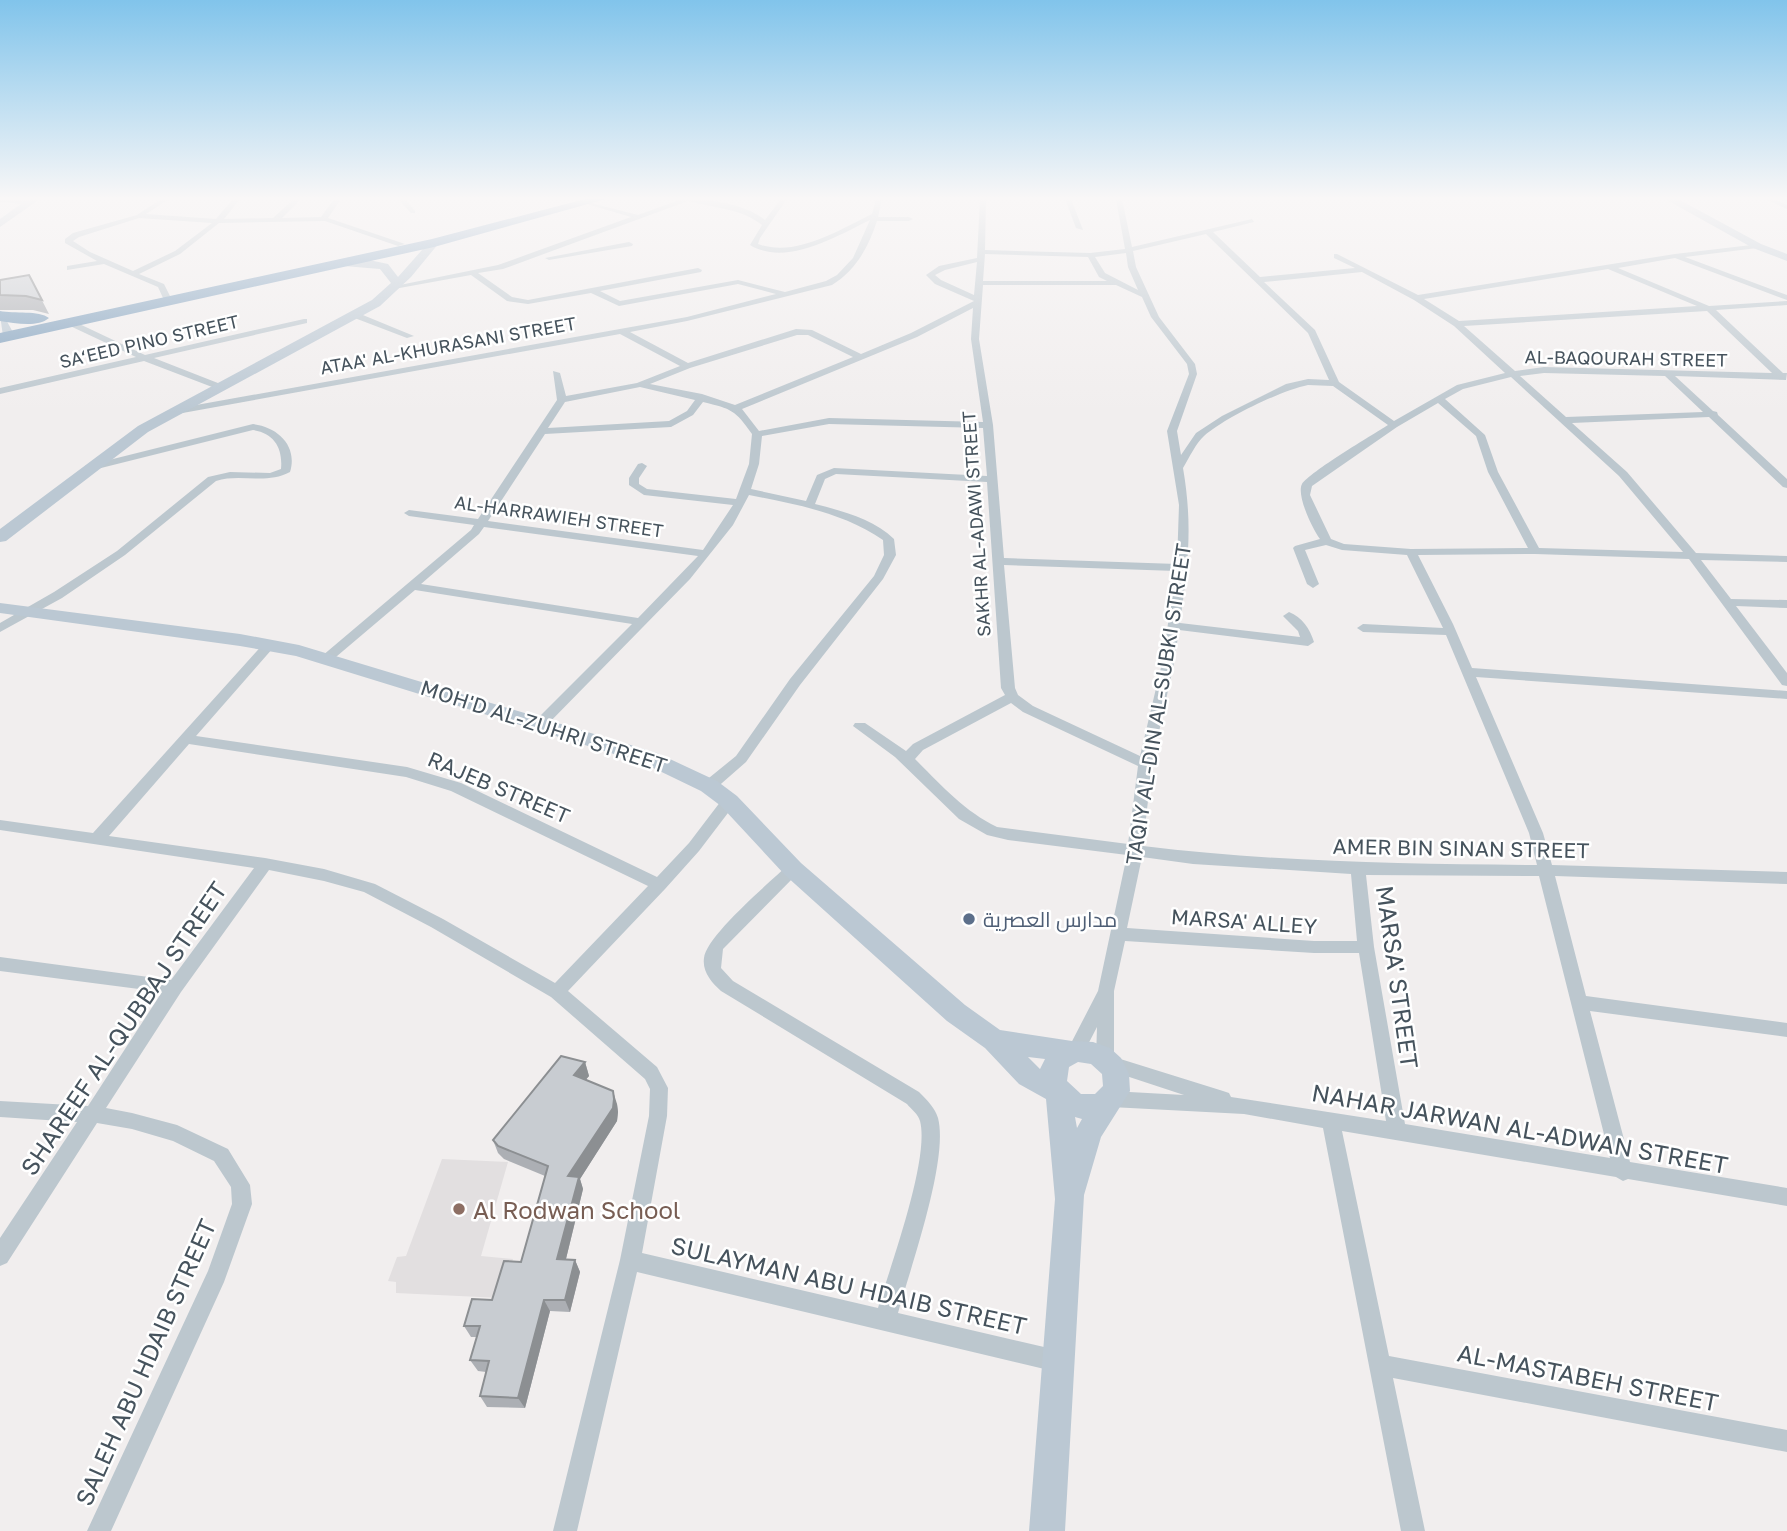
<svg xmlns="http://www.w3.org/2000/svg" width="1787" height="1531" font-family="'Golos Text',Cairo,sans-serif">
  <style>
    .education { fill: #e2dfe0 }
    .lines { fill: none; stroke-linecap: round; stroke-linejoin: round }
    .street { fill: #bcc7ce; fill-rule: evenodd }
    .secondary { fill: #bbc8d3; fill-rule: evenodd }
    .highway { fill: #84a3bf; fill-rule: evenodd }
    .wall { fill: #acafb4 }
    .shaded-wall { fill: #8c8f92 }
    .building { fill: #c8ccd1; stroke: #8c8f92; stroke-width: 2 }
    .service-dot { fill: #5c6f8a; stroke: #fff; stroke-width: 2.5 }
    .education-dot { fill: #8d6e63; stroke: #fff; stroke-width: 2.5 }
    .labels { text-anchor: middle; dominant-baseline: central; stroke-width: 5; stroke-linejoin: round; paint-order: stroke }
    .far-street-label { font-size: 18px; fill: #46535d; stroke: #fff }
    .street-label { font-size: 21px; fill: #46535d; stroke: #fff }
    .service-label { font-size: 21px; fill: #4e5e75; stroke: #fff; text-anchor: start }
    .near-street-label { font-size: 24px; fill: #46535d; stroke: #fff }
    .near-education-label { font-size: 24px; fill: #785e54; stroke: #fff; text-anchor: start }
  </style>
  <rect width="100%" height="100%" fill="#f1eeee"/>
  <polygon class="education" points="442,1159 508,1162 481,1256 513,1259 501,1298 396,1293 396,1282 388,1281 397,1257 406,1256"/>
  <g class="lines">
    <g class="street">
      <polygon points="0,199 24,200 27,202 24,204 0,202"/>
      <path d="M161,199h8l-23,15 70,5 17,-20h7l-16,20 49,-1 21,-19h7l-19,19 39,-1 13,-18h7l-13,19 77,26 -7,2 -73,-25 -106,2 -39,31 -41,20 25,10 6,12 -4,2h-3l-5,-11 -54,-23 -37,6v-4l30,-5 -32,-18v-4l8,-6 64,-18zM139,218l73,5 -37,28 -42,20 -43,-19 -17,-11 6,-4z"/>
      <polygon points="398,199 405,199 415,211 415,213 411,213"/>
      <path d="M682,199c26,0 62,4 83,21l16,-21h6l-27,39 -2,6c37,14 81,-14 114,-30l4,-15h6l-4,18h31l4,2 -4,2h-32c-9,27 -21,49 -45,64l-145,36 -57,11 58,31 108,-34 16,1 49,24 50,-21 63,-32 -39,-17 -9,-9 13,-9 38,-8 3,-59h6l-1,51 105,3 35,-4 -9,-50h6l10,48 120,-28 2,3 -41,10 47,45 95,-9 -21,-10v-4h3l81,41 257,-41 85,-10 1,2 -4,2 -72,9 102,38v5l-112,-42 -57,10 91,38 78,-5v4l-71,5 67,63h4l-1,7 -111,-4 38,35 4,1 1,3 69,64v9l-4,-1 -74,-70 -137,6 55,49 69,81 91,3v6l-86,-2 30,39 56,1v8l-51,-2 51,67v13l-5,-1 -93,-126 -154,-5 -117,1 35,69 19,44 315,23v8l-311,-22 67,156 9,32 235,7v12l-232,-8 31,120 201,27v14l-197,-26 40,151 157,26v18l-159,-27 -5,2 -7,-4 -274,-46 47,225 398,74v22l-394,-74 32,153h-24l-78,-403 -79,-14 -133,-7 -6,-2 -3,-6 3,-6 6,-2 73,4 -79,-26 -9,-10 1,-32 -15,29 -6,3 -6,-3 -3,-5 31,-60 29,-136 -119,-15 -21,-5 -28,-16 -64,-62 -42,-31 2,-3h10l41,28 7,-7 92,-49 -4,-7 -14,-206 -151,-8 -11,5 -10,25c27,7 59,15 79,35l2,16 -13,24 -83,106 -54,77 -32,28h-10l-2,-4 2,-4 32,-26 54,-77 84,-103 10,-21 -1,-15c-39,-27 -88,-36 -134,-45l-16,30 -43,54 -146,149 -5,1 -7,-4 2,-3 98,-98 -217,-34 -85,72h-8l-2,-3 2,-3 149,-126 3,-5 -65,-9 -5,-3 5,-3 69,9 79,-119 -4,-29 7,2 6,23 71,-13 43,-17 -60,-32 -443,80 -5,-3 2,-2 513,-92 89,-23 -38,-10 -119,22 -28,-13 -63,11 -21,-3 -36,-26 -77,14 -4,-2 108,-22 133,-48 -44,-13v-2l51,13zM688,201c25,7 53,7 74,24l-12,20c36,22 87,-9 120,-25l-17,38 -16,17 -11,6 -41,11 -47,-12 -118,21 -20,-10 101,-19 1,-2 -4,-2 -170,32 -16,-3 -34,-24 25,-4zM1206,234l102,99 21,47 -21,-1 -22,5 -64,32 -26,17 -15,22 -4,-24 20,-57 -2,-10 -36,-47 -23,-50 -3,-16zM1126,253l2,14 10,23 -33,-17 -10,-16zM985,254l103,3 11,20 8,4h-124zM977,262l-3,33 -33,-15 -6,-5 10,-5zM1608,269l89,37 -238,15 -35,-22zM1362,272l52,28 40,26 51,47 -48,12 -63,36 -55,-39 -24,-52 -51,-48zM983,285h133l26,12 9,20 36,47 2,10 -22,57 12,74 -2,59 -173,-6 -11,-133 -14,-86zM973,308l-2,31 12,83 -154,-4 -70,13 -17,-22 175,-72zM1707,311l65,62 -228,-6 -29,4 -51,-45zM797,335h11l45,22 -118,48 -33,-11 -52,-10 40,-16zM1544,373l121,3 38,36 -137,5 -46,-41zM1511,377l108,99 64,76 -144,-4 -41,-76 -13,-37 -40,-36 18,-10zM1308,385l25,1 55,39c-16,10 -78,47 -86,59 -6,11 11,46 18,55l-25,7 -2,2 14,36 6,4 6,-4 -14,-34 21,-5 16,5 65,5 36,73 -80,-4 -6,4 6,4 83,3 83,198 8,32c-132,-1 -263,-3 -394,-19l9,-82 22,-101 5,-33 129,16 6,-4c-4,-13 -12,-25 -25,-30l-6,4 15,15 2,6 -120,-14c8,-58 13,-97 3,-155 6,-10 13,-25 21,-32 22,-19 76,-45 104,-51zM640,387l55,13 -8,11 -18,10 -121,7 17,-26zM703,402c29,7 32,8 49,32l-3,30 -13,35 -89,-10 -8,-5v-6l8,-12 -5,-3 -4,1 -9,14v7l15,10 89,10 -30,45 -215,-29 57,-87 126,-7 22,-12zM1438,403l38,33 12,36 40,76 -117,1 -67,-5 -13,-5 -21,-44 2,-9 85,-59zM829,424l154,4 4,48 -153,-8 -17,7 -11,26 -55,-12 8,-25 3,-28zM484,527l214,29 -60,62 -217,-34 58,-50zM1004,565l172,6 -14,92 -22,93 -107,-50 -15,-11 -3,-7zM1011,703l12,9 115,54 -10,78 -131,-17c-33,-16 -56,-42 -82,-68l8,-9zM1142,857l51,7 158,10 6,67h-43l-187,-13zM1366,875l173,1 71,282 -205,-34 -31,-177zM1125,941l189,12h45l27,168 -155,-24 -2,-4 -6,-2 -109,-34v-66z"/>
      <polygon points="1065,199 1071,199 1083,230 1076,228"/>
      <polygon points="1765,199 1774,199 1787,205 1787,209"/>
      <polygon points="629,242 633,244 632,246 549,260 545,258"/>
      <polygon points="352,313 358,313 414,336 407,338 352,317"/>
      <polygon points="304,319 307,319 307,323 154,358 223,385 225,387 220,390 144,361 0,394 0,388 136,357 68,325 67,323 71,320 145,355"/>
      <path d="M253,424c25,3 45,22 37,48 -24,13 -50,1 -74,9l-91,74 -63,43 -62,34v-9l54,-31 63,-41 91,-74 22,-5 40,1 11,-4c2,-21 -7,-36 -28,-39l-164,41 -5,-3 1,-2z"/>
      <path d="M269,641l4,1 2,3 -2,3 -77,88 211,31 54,16 196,94 32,-34 35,-46h10l2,4 -2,4 -35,46 -34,38 -97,102 89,76 11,21 -1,28 -25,137 236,55c12,-41 52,-149 42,-187 -2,-7 -9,-12 -13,-17l-186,-113c-9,-8 -19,-19 -17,-33 2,-22 65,-75 84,-93h10l3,4 -3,4 -75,76 -2,19 12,13 186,111c8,8 16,16 19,26 11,42 -28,151 -40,195l159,37 8,3 3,8 -3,8 -8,3 -420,-100 -60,259h-24l67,-271 29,-144 1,-27 -5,-10 -94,-82 -120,-70 -67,-35 -40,-11 -55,-11 -88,122 -75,116 26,5 45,12 51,24 22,36 2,19 -28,78 -113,249h-24l121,-260 24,-67 -1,-17 -17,-26 -41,-20 -41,-12 -35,-6 -90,140 -7,3v-28l77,-116 -77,-5v-16l88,5 74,-114 -162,-21v-14l171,23 83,-112 -254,-38v-10l93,13 172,-191zM189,744l217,33 45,14 197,95 -93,97 -112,-64 -68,-35 -51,-15 -59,-11 -156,-22z"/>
    </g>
    <g class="secondary">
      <polygon points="28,199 40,199 0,227 0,219"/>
      <polygon points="1665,199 1678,199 1761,244 1787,254 1787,261 1753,248"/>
      <polygon points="430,241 439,243 411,277 380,306 148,432 6,541 0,542 0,529 138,426 372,300 391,283 380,269 344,266 338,263 340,261 369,260 388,264 398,277"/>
      <polygon points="0,315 4,316 15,336 14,339 4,339 3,336"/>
      <path d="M0,603l240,31 59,11 358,108 60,28 20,15 64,67 164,142 35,25 72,11 21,1 17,6 11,10 8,16 1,17 -29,46 -17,58 -19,336h-36l26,-332 -9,-100 -27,-15 -34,-36 -38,-27 -162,-146 -64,-69 -20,-15 -58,-28 -347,-107 -56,-10 -240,-33zM1028,1057l17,2 -5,10zM1078,1062l13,2 11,10 1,12 -8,8h-14l-14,-13 2,-14zM1075,1117l7,2 -5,9z"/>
    </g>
    <g class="highway">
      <polygon points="585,199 606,199 434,247 0,343 0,333 432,239"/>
      <path d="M0,311c14,3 39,-1 49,7 -12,10 -34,5 -49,3z"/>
    </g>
  </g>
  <g class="wall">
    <polygon points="29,275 49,314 33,310 0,310 0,280"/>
    <polygon points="585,1062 589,1076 586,1079 617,1104 618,1112 617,1121 580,1179 583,1189 566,1259 575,1260 580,1272 570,1312 550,1311 525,1408 487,1407 480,1396 486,1372 478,1371 470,1360 477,1337 471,1337 464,1326 492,1300 521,1262 545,1176 504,1159 498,1153 493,1140"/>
  </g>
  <g class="shaded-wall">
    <polygon points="585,1062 589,1076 579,1088 574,1075"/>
    <polygon points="613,1091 617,1104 618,1112 617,1121 580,1179 583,1189 563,1271 557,1259 568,1176"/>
    <polygon points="575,1260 580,1272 570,1312 565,1300"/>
    <polygon points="544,1300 550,1311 525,1408 518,1398"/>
  </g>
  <g class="building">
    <polygon points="29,275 42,300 26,296 0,295 0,280"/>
    <polygon points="561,1056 585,1062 574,1075 613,1091 614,1099 613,1108 568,1176 579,1177 557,1259 575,1260 565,1300 544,1300 518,1398 480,1396 489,1361 470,1360 480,1326 464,1326 472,1299 492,1300 504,1261 521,1262 548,1166 498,1146 493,1140"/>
  </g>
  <linearGradient id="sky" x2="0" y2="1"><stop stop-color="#81c4eb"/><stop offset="0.48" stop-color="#f9f7f7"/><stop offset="1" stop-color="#f9f7f7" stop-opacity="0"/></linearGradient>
  <rect width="1787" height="413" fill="url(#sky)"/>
  <circle class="service-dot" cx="969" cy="919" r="7"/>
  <circle class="education-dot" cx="459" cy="1209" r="7"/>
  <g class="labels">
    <g class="far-street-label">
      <text transform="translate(149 341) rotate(-13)">SA‘EED PINO STREET</text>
      <text transform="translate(448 345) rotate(-10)">ATAA' AL-KHURASANI STREET</text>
      <text transform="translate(1626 358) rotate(1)">AL-BAQOURAH STREET</text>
      <text transform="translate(559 516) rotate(8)">AL-HARRAWIEH STREET</text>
      <text transform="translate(976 524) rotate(-94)">SAKHR AL-ADAWI STREET</text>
    </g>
    <g class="street-label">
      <text transform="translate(1158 704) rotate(-81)">TAQIY AL-DIN AL-SUBKI STREET</text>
      <text transform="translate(544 726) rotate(18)">MOH'D AL-ZUHRI STREET</text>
      <text transform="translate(499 787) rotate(23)">RAJEB STREET</text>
      <text transform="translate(1461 848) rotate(1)">AMER BIN SINAN STREET</text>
      <text transform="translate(1244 921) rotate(4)">MARSA' ALLEY</text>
    </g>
    <g class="service-label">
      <text x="983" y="919">مدارس العصرية</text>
    </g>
    <g class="near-street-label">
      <text transform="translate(1398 977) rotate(82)">MARSA' STREET</text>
      <text transform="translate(123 1028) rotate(-56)">SHAREEF AL-QUBBAJ STREET</text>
      <text transform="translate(1520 1128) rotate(10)">NAHAR JARWAN AL-ADWAN STREET</text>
      <text transform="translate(849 1285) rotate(13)">SULAYMAN ABU HDAIB STREET</text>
      <text transform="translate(145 1362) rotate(-66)">SALEH ABU HDAIB STREET</text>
      <text transform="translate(1588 1377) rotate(11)">AL-MASTABEH STREET</text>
    </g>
    <g class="near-education-label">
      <text x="473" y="1209">Al Rodwan School</text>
    </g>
  </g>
</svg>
